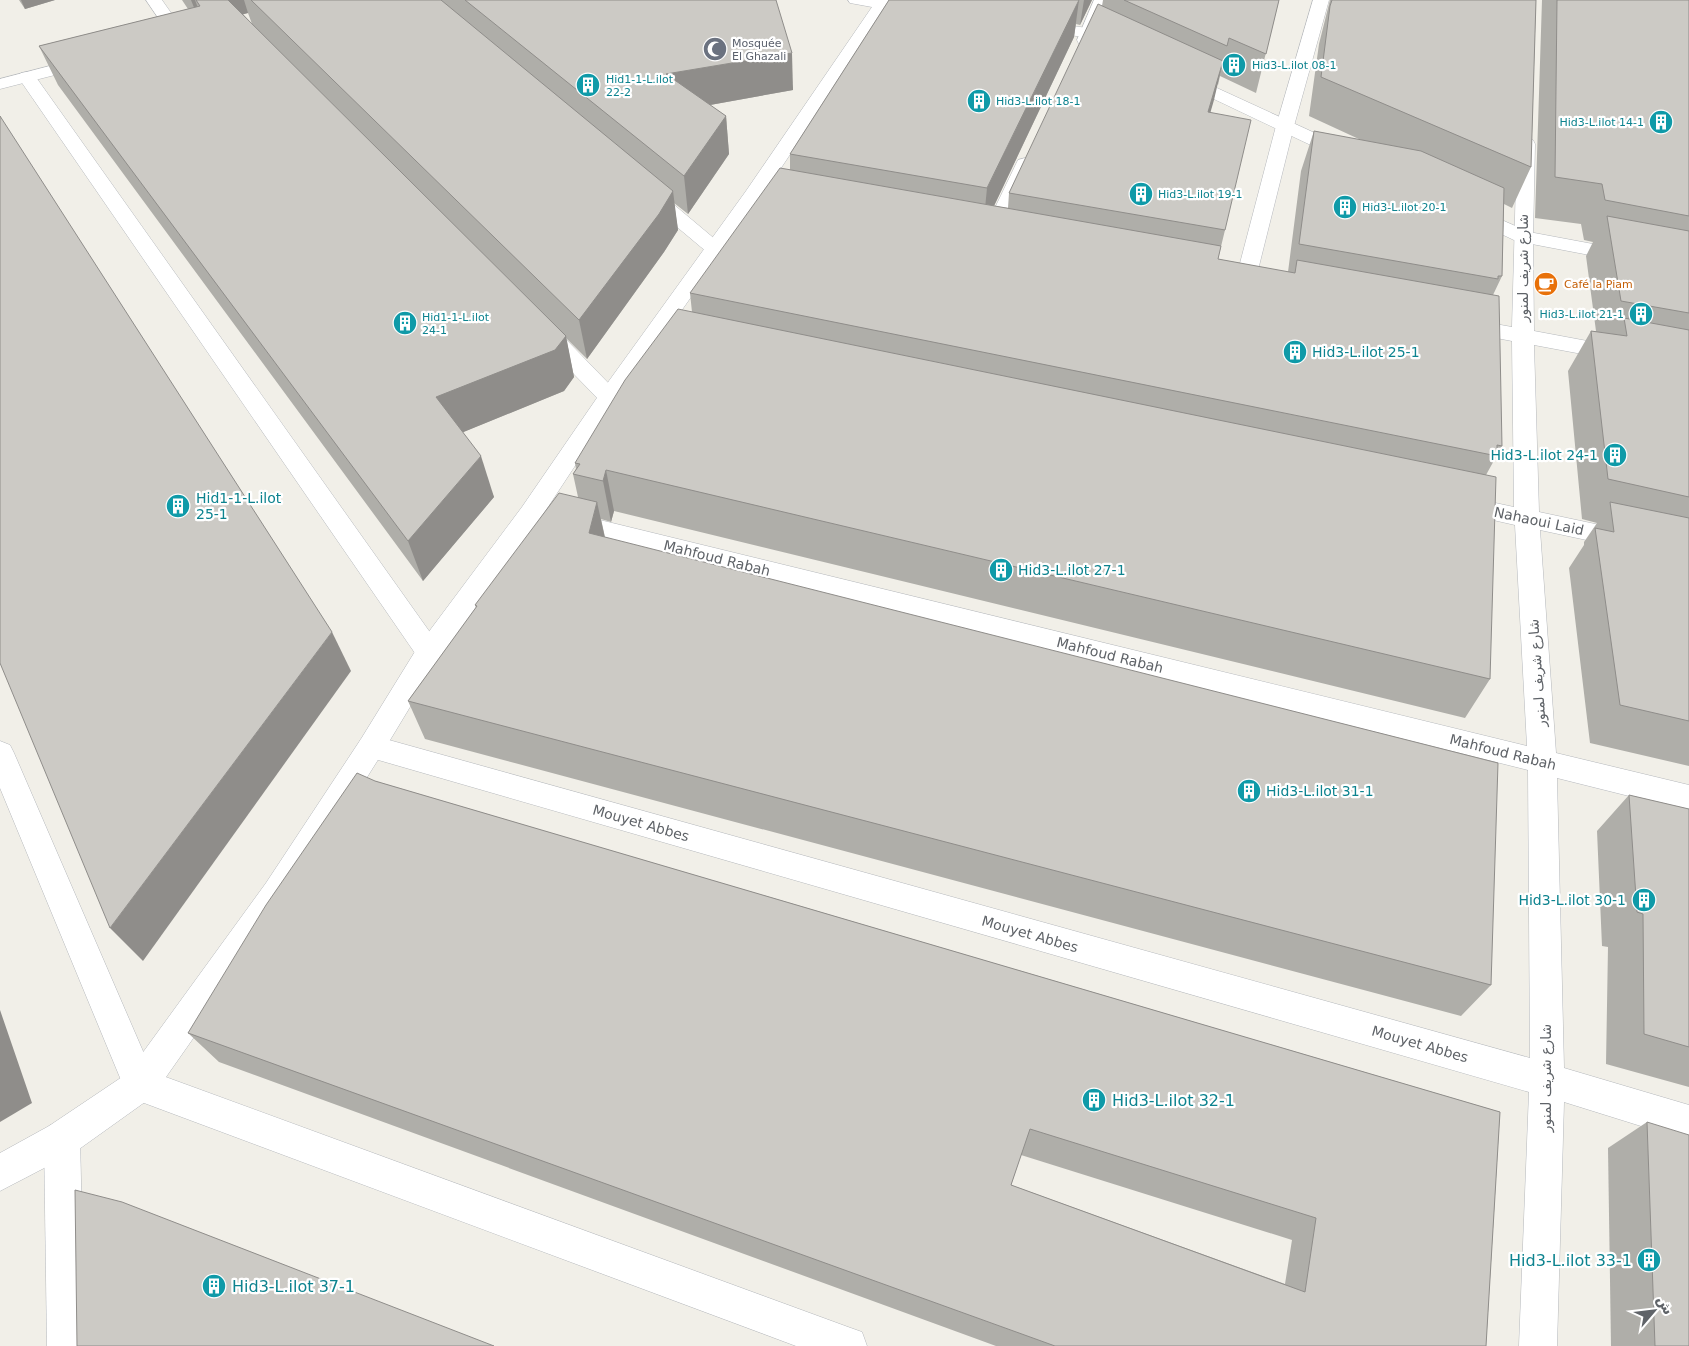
<svg xmlns="http://www.w3.org/2000/svg" width="1689" height="1346" font-family="'DejaVu Sans',Vazirmatn,sans-serif">
  <style>
    .lines { fill: none; stroke-linecap: round; stroke-linejoin: round }
    .minor-casing { stroke: #b5b8bc; stroke-width: 1 }
    .tertiary-casing { stroke: #b5b8bc; stroke-width: 1 }
    .minor { fill: #fff; fill-rule: evenodd }
    .tertiary { fill: #fff; fill-rule: evenodd }
    .wall { fill: #afaea9; fill-rule: evenodd }
    .shaded-wall { fill: #8f8d8a }
    .building { fill: #cccac5; stroke: #8f8d8a; fill-rule: evenodd }
    .labels { text-anchor: middle; dominant-baseline: central; stroke-width: 4.5; stroke-linejoin: round; paint-order: stroke }
    .far-worship-label { font-size: 11px; fill: #5b616d; stroke: #fff; text-anchor: start }
    .far-culture-label { font-size: 11px; fill: #0d838f; stroke: #fff; text-anchor: start }
    .far-food-label { font-size: 11px; fill: #c56008; stroke: #fff; text-anchor: start }
    .street-label { font-size: 14px; fill: #5f6368; stroke: #fff }
    .culture-label { font-size: 14px; fill: #0d838f; stroke: #fff; text-anchor: start }
    .near-culture-label { font-size: 16px; fill: #0d838f; stroke: #fff; text-anchor: start }
  </style>
  <rect width="100%" height="100%" fill="#f1efe8"/>
  <g class="lines">
    <g class="minor-casing">
      <g id="minor">
        <polygon points="146,0 162,0 188,37 186,41 174,41"/>
        <polygon points="1094,0 1110,0 1091,44 1079,44 1077,40"/>
        <polygon points="1313,0 1329,0 1294,126 1254,286 1251,290 1244,292 1237,290 1234,286 1276,126"/>
        <polygon points="27,72 33,73 439,645 443,652 439,659 429,663 419,659 18,77 21,73"/>
        <polygon points="1526,138 1533,140 1535,144 1533,237 1534,331 1689,360 1689,374 1534,345 1539,512 1689,544 1689,562 1540,530 1556,753 1689,785 1689,811 1557,778 1564,1068 1689,1105 1689,1141 1564,1102 1557,1346 1519,1346 1529,1092 361,755 357,747 361,739 371,735 1530,1058 1528,770 567,530 558,527 555,521 558,515 567,512 1527,746 1515,525 1449,510 1446,504 1449,498 1458,495 1514,507 1512,341 1454,330 1451,325 1454,320 1462,318 1512,327 1517,144 1519,140"/>
        <polygon points="1025,158 1032,160 1034,164 1000,239 997,243 990,245 983,243 980,239 1016,164 1018,160"/>
        <polygon points="647,186 654,188 722,245 725,249 722,253 715,255 708,253 640,196 637,192 640,188"/>
        <polygon points="544,323 552,325 617,392 620,397 617,402 609,404 601,402 536,335 533,330 536,325"/>
        <polygon points="0,741 10,745 14,753 152,1072 848,1327 862,1332 867,1346 796,1346 128,1097 0,788"/>
        <polygon points="62,1121 75,1126 80,1139 85,1346 47,1346 44,1139 49,1126"/>
      </g>
    </g>
    <g class="tertiary-casing">
      <g id="tertiary">
        <polygon points="848,0 893,0 905,3 907,6 905,9 899,11 887,9 763,195 617,402 540,519 439,659 381,755 288,903 152,1097 75,1152 0,1191 0,1153 49,1126 128,1073 266,883 361,739 419,645 522,507 601,392 746,191 872,7 850,3"/>
        <polygon points="1038,21 1094,29 1125,43 1127,47 1125,51 1119,52 1084,37 1032,30 1030,26 1032,22"/>
        <polygon points="88,56 94,57 97,61 94,65 0,89 0,79"/>
        <polygon points="1182,72 1352,150 1354,154 1352,158 1345,160 1338,158 1176,81 1173,77 1176,73"/>
        <polygon points="1470,206 1529,232 1689,262 1689,274 1516,241 1463,216 1460,212 1463,208"/>
      </g>
    </g>
    <use href="#minor" class="minor"/>
    <use href="#tertiary" class="tertiary"/>
  </g>
  <g class="wall">
    <polygon points="19,0 55,0 25,9"/>
    <path d="M182,0h594l17,90 -83,15 16,11 3,38 -41,60 -14,-11 4,27 -14,22 -77,107 -21,-21 8,39 -10,14 -101,41 31,65 -71,84 -365,-496 -19,-39 149,-37zM248,13l4,11 -9,-10z"/>
    <polygon points="889,0 1092,0 1080,25 1076,24 1074,37 994,206 1008,208 1009,193 1102,6 1103,0 1279,0 1256,93 1220,76 1218,85 1217,84 1210,112 1225,230 1218,259 1288,272 1301,171 1314,131 1361,140 1309,116 1319,44 1330,0 1536,0 1531,167 1512,208 1504,204 1502,276 1493,295 1502,446 1486,475 1490,679 1465,718 614,511 611,522 601,519 605,537 1491,985 1461,1016 425,739 408,701 476,608 475,605 578,497 573,474 576,469 575,463 692,312 690,293 790,169 790,154"/>
    <polygon points="1542,0 1689,0 1689,766 1590,743 1569,568 1584,545 1584,542 1597,523 1582,519 1568,371 1591,331 1596,331 1586,256 1593,242 1584,240 1581,224 1535,218"/>
    <path d="M375,781l1125,331 -14,234h-490l-777,-284 -31,-29zM1021,1155l271,85 -7,44 -274,-99z"/>
    <polygon points="1629,795 1689,809 1689,1087 1606,1064 1608,947 1602,946 1597,831"/>
    <polygon points="1647,1122 1689,1346 1611,1346 1608,1148"/>
  </g>
  <g class="shaded-wall">
    <polygon points="21,0 55,0 25,9"/>
    <polygon points="191,0 195,0 204,24 201,25"/>
    <polygon points="196,0 244,0 248,13 207,24 200,6"/>
    <polygon points="1079,0 1074,37 983,229 987,188"/>
    <polygon points="1084,0 1092,0 1080,25"/>
    <polygon points="792,53 793,90 671,112 666,74"/>
    <polygon points="1223,61 1214,100 1199,152 1208,112"/>
    <polygon points="726,116 729,154 688,214 684,176"/>
    <polygon points="673,191 678,230 664,252 587,359 579,320"/>
    <polygon points="566,336 574,377 564,391 449,438 436,397"/>
    <polygon points="481,456 494,497 423,581 408,541"/>
    <polygon points="606,470 614,511 611,522 603,481"/>
    <polygon points="597,502 606,543 589,533"/>
    <polygon points="332,632 351,671 143,961 110,928"/>
    <polygon points="0,1010 32,1103 0,1122"/>
  </g>
  <g class="building">
    <polygon points="196,0 228,0 566,336 555,350 436,397 481,456 408,541 39,46 200,6"/>
    <polygon points="251,0 441,0 673,191 659,214 579,320"/>
    <polygon points="465,0 776,0 792,53 666,74 726,116 684,176"/>
    <polygon points="889,0 1079,0 987,188 790,154"/>
    <polygon points="1124,0 1279,0 1266,54 1229,38 1227,46"/>
    <polygon points="1332,0 1536,0 1531,167 1321,77 1330,6"/>
    <polygon points="1557,0 1689,0 1689,216 1605,200 1602,184 1555,177"/>
    <polygon points="1098,4 1223,61 1208,112 1251,120 1225,230 1009,193"/>
    <polygon points="0,116 332,632 110,928 0,663"/>
    <polygon points="1314,131 1421,151 1504,188 1502,276 1498,276 1498,279 1299,244"/>
    <polygon points="780,168 1221,246 1218,259 1295,273 1297,260 1499,296 1502,446 1497,445 1497,456 690,293"/>
    <polygon points="1607,216 1689,231 1689,313 1621,301"/>
    <polygon points="678,309 1496,477 1490,679 606,470 603,481 573,474 580,464 575,463 625,380"/>
    <polygon points="1624,318 1689,330 1689,497 1608,479 1591,331 1627,336"/>
    <polygon points="559,493 597,502 589,533 1498,763 1491,985 408,701 477,606 475,605"/>
    <polygon points="1610,502 1689,518 1689,721 1620,705 1595,528 1614,532"/>
    <path d="M357,773l18,8 1125,331 -14,234h-431l-867,-313 78,-128zM1030,1129l286,89 -11,74 -294,-107z"/>
    <polygon points="1629,795 1689,809 1689,1047 1644,1034 1643,914 1637,912"/>
    <polygon points="1647,1122 1689,1135 1689,1346 1655,1346"/>
    <polygon points="75,1190 122,1202 494,1346 77,1346"/>
  </g>
  <defs>
    <g id="mosque-disc" transform="scale(1.25)"><circle r="9.5" fill="#6b7280" stroke="#fff"/><path d="M3.5-4.9A6 6 0 1 0 3.5 4.9A5 5 0 1 1 3.5-4.9Z" fill="#fff"/></g>
    <g id="building-disc" transform="scale(1.25)"><circle r="9.5" fill="#0f9aa8" stroke="#fff"/><path d="M-4-6H4V6H1V3H-1V6H-4ZM-2.5-4.3h1.7v1.8h-1.7ZM.8-4.3h1.7v1.8H.8ZM-2.5-1h1.7V.8h-1.7ZM.8-1h1.7V.8H.8Z" fill="#fff"/></g>
    <g id="cafe-disc" transform="scale(1.25)"><circle r="9.5" fill="#e8710a" stroke="#fff"/><path d="M-5.5-4.5H6V0H3Q3 3.5 0 3.5H-2.5Q-5.5 3.5-5.5 0ZM3-3.2v2h1.7v-2ZM-6 4.5H4V6H-6Z" fill="#fff"/></g>
  </defs>
  <g fill-rule="evenodd">
    <use href="#mosque-disc" x="715" y="49"/>
    <use href="#building-disc" x="1234" y="65"/>
    <use href="#building-disc" x="588" y="85"/>
    <use href="#building-disc" x="979" y="101"/>
    <use href="#building-disc" x="1661" y="122"/>
    <use href="#building-disc" x="1141" y="194"/>
    <use href="#building-disc" x="1345" y="207"/>
    <use href="#cafe-disc" x="1546" y="284"/>
    <use href="#building-disc" x="1641" y="314"/>
    <use href="#building-disc" x="405" y="323"/>
    <use href="#building-disc" x="1295" y="352"/>
    <use href="#building-disc" x="1615" y="455"/>
    <use href="#building-disc" x="178" y="506"/>
    <use href="#building-disc" x="1001" y="570"/>
    <use href="#building-disc" x="1249" y="791"/>
    <use href="#building-disc" x="1644" y="900"/>
    <use href="#building-disc" x="1094" y="1100"/>
    <use href="#building-disc" x="1649" y="1260"/>
    <use href="#building-disc" x="214" y="1286"/>
  </g>
  <g class="labels">
    <g class="far-worship-label">
      <text x="732" y="43">Mosquée<tspan x="732" dy="13">El Ghazali</tspan></text>
    </g>
    <g class="far-culture-label">
      <text x="1252" y="65">Hid3-L.ilot 08-1</text>
      <text x="606" y="79">Hid1-1-L.ilot<tspan x="606" dy="13">22-2</tspan></text>
      <text x="996" y="101">Hid3-L.ilot 18-1</text>
      <text x="1644" y="122" text-anchor="end">Hid3-L.ilot 14-1</text>
      <text x="1158" y="194">Hid3-L.ilot 19-1</text>
      <text x="1362" y="207">Hid3-L.ilot 20-1</text>
      <text x="1624" y="314" text-anchor="end">Hid3-L.ilot 21-1</text>
      <text x="422" y="317">Hid1-1-L.ilot<tspan x="422" dy="13">24-1</tspan></text>
    </g>
    <g class="far-food-label">
      <text x="1564" y="284">Café la Piam</text>
    </g>
    <g class="street-label">
      <text transform="translate(1523 268) rotate(-90)">شارع شريف لمنور</text>
      <text transform="translate(1539 521) rotate(12)">Nahaoui Laid</text>
      <text transform="translate(717 558) rotate(14)">Mahfoud Rabah</text>
      <text transform="translate(1110 655) rotate(14)">Mahfoud Rabah</text>
      <text transform="translate(1537 673) rotate(-94)">شارع شريف لمنور</text>
      <text transform="translate(1503 752) rotate(14)">Mahfoud Rabah</text>
      <text transform="translate(641 823) rotate(16)">Mouyet Abbes</text>
      <text transform="translate(1030 934) rotate(16)">Mouyet Abbes</text>
      <text transform="translate(1420 1044) rotate(16)">Mouyet Abbes</text>
      <text transform="translate(1546 1078) rotate(-90)">شارع شريف لمنور</text>
    </g>
    <g class="culture-label">
      <text x="1312" y="352">Hid3-L.ilot 25-1</text>
      <text x="1598" y="455" text-anchor="end">Hid3-L.ilot 24-1</text>
      <text x="196" y="498">Hid1-1-L.ilot<tspan x="196" dy="16">25-1</tspan></text>
      <text x="1018" y="570">Hid3-L.ilot 27-1</text>
      <text x="1266" y="791">Hid3-L.ilot 31-1</text>
      <text x="1626" y="900" text-anchor="end">Hid3-L.ilot 30-1</text>
    </g>
    <g class="near-culture-label">
      <text x="1112" y="1100">Hid3-L.ilot 32-1</text>
      <text x="1632" y="1260" text-anchor="end">Hid3-L.ilot 33-1</text>
      <text x="232" y="1286">Hid3-L.ilot 37-1</text>
    </g>
  </g>
  <g transform="translate(1654 1311) rotate(62)" stroke="#ffffff" stroke-width="4" paint-order="stroke">
  <path d="M0-4L9 19L0 12L-9 19Z" fill="#5f6368"/>
  <text y="-8" font-size="14" font-weight="bold" text-anchor="middle" fill="#5f6368">ش</text>
  </g>
</svg>
